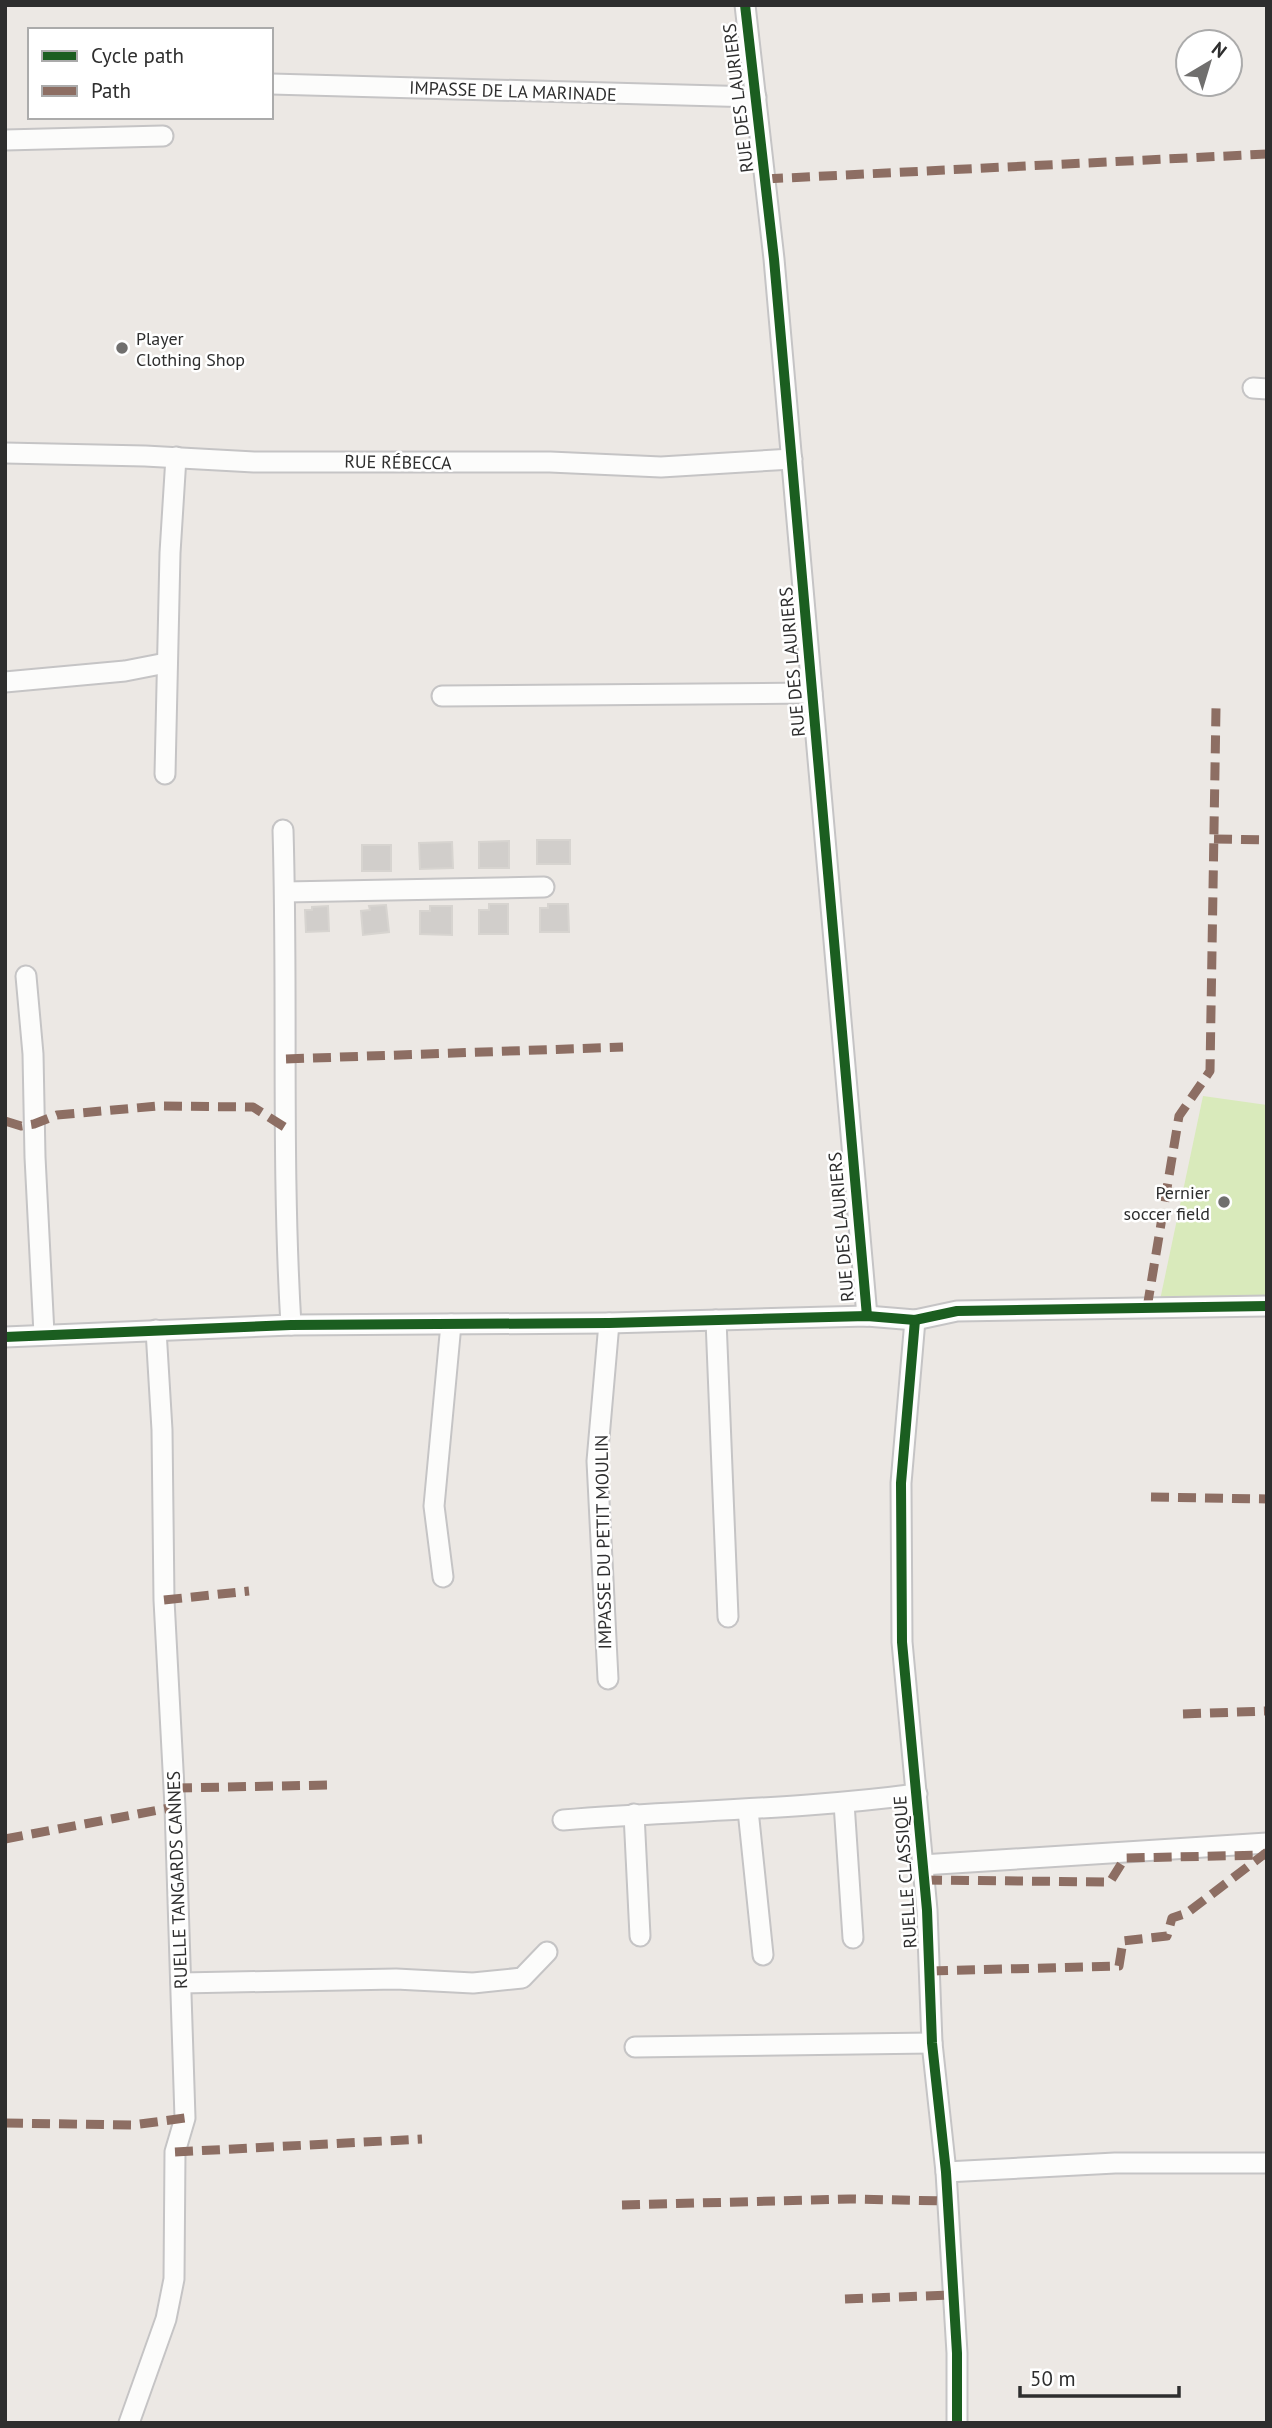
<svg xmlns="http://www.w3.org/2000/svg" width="1272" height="2428" font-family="'PT Sans',sans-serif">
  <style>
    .pitch { fill: #d9eabb }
    .building { fill: #d1cecb; stroke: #d7d4d0; stroke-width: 2 }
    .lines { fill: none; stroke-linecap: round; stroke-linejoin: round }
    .minor-casing { stroke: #c5c4c5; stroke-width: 23 }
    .minor { stroke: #fcfcfb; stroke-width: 19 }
    .quiet { stroke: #8d6e63; stroke-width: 9; stroke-dasharray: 18 9; stroke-linecap: butt }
    .cycleway-casing { stroke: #fff; stroke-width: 15 }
    .cycleway { stroke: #1b5e20; stroke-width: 10 }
    .poi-dot { fill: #706f6e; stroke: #fff; stroke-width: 2.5 }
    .labels { text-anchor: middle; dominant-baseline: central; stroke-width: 5; stroke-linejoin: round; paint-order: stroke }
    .street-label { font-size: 18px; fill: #2e2e2e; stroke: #fff }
    .poi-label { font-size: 18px; fill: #2e2e2e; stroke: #fff; text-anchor: start }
  </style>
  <rect width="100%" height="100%" fill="#ece8e4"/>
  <polygon class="pitch" points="1203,1096 1267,1105 1267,1299 1160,1300"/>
  <g class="building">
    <rect x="537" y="840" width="33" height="24"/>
    <polygon points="509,841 509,868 479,868 479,842"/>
    <polygon points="452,842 453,868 420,869 419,843"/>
    <rect x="362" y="845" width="29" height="26"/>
    <polygon points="489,904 508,904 508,934 479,934 479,910 489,910"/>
    <polygon points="548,904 568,904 569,932 540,932 540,908 548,908"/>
    <polygon points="386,905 389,932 363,935 361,911 370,910 369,906"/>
    <polygon points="328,906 329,931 306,932 305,910 312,910 312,907"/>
    <polygon points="430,906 452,906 452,935 420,934 420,911 430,911"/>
  </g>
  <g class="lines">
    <g class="minor-casing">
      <g id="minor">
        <polyline points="745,5 774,259 867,1316"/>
        <polyline points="271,84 756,97"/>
        <polyline points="5,140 163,136"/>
        <polyline points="1253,388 1267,389"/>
        <polyline points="5,453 145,456 254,462 550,462 661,467 792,459"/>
        <polyline points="5,682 125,671 166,663"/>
        <polyline points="442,696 812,693"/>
        <polyline points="165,774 170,553 176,457"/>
        <path d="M283,830c5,165 -2,330 8,495"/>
        <polyline points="285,892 544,887"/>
        <polyline points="26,976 33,1054 35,1157 44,1334"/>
        <polyline points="716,1320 728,1617"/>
        <polyline points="915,1320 901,1483 902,1642 927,1910 932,2043 946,2172 957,2353 957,2423"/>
        <polyline points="5,1337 291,1325 609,1323 867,1316 915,1320 957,1311 1267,1306"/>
        <polyline points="443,1577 434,1506 451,1324"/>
        <polyline points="608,1679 597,1461 609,1323"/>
        <polyline points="844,1803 853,1938"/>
        <polyline points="748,1810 763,1955"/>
        <polyline points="634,1814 640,1936"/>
        <path d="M563,1820c118,-10 236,-10 354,-26"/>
        <polyline points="922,1865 1267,1843"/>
        <polyline points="181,1983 396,1979 473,1983 522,1978 547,1952"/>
        <polyline points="635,2047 932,2043"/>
        <polyline points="946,2172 1115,2163 1267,2163"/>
        <polyline points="129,2423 166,2319 174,2279 175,2152 185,2118 175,1807 164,1600 162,1430 156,1330"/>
      </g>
    </g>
    <use href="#minor" class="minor"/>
    <g class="quiet">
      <polyline points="765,179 1267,154"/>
      <polyline points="1214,839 1267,840"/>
      <polyline points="286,1059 623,1047"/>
      <polyline points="5,1121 21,1126 34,1124 57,1115 158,1106 253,1107 286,1128"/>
      <polyline points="1147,1308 1179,1116 1210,1071 1216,708"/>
      <polyline points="1151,1497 1267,1499"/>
      <polyline points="164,1600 249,1591"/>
      <polyline points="1183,1714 1267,1711"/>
      <polyline points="174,1788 329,1785"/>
      <polyline points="5,1839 175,1807"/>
      <polyline points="924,1880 1110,1882 1125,1858 1265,1855"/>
      <polyline points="930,1971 1119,1966 1123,1941 1167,1936 1172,1918 1187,1913 1267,1852"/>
      <polyline points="5,2123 133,2125 185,2118"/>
      <polyline points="175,2152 422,2139"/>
      <polyline points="622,2205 850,2199 948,2201"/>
      <polyline points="845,2299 953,2295"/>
    </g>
    <g class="cycleway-casing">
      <g id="cycleway">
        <polyline points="745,5 774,259 867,1316"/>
        <polyline points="915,1320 901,1483 902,1642 927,1910 932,2043 946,2172 957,2353 957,2423"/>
        <polyline points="5,1337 291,1325 609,1323 867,1316 915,1320 957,1311 1267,1306"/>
      </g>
    </g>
    <use href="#cycleway" class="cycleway"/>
  </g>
  <g class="poi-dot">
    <circle cx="122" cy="348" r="7"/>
    <circle cx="1224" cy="1202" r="7"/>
  </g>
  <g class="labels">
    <g class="street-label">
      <text transform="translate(513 91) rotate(2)">IMPASSE DE LA MARINADE</text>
      <text transform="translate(738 98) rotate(-97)">RUE DES LAURIERS</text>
      <text transform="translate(398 462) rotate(1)">RUE RÉBECCA</text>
      <text transform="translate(792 662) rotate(-95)">RUE DES LAURIERS</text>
      <text transform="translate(841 1227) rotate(-95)">RUE DES LAURIERS</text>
      <text transform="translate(603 1542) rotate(-91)">IMPASSE DU PETIT MOULIN</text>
      <text transform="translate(905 1872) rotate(-94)">RUELLE CLASSIQUE</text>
      <text transform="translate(177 1880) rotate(-92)">RUELLE TANGARDS CANNES</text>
    </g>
    <g class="poi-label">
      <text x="136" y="338">Player<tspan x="136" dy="21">Clothing Shop</tspan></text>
      <text x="1210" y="1192" text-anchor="end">Pernier<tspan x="1210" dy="21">soccer field</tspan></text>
    </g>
  </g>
  <rect width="1272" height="2428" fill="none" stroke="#2e2e2e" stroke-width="14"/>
  <rect x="28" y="28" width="245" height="91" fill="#ffffff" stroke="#ababab" stroke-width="2"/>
  <rect x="42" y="51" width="35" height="10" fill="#1b5e20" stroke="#ababab" stroke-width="2"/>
  <text x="91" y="63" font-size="21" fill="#2e2e2e">Cycle path</text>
  <rect x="42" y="86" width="35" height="10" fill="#8d6e63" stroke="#ababab" stroke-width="2"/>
  <text x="91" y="98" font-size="21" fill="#2e2e2e">Path</text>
  <g transform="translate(1209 63) rotate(38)"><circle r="33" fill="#ffffff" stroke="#ababab" stroke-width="2"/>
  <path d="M0-5L12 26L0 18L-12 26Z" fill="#706f6e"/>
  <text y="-10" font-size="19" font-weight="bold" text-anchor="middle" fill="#2e2e2e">N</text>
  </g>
  <path d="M1020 2386v10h159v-10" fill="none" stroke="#2e2e2e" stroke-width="3.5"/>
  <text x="1030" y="2386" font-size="21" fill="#2e2e2e" stroke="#ffffff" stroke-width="5" paint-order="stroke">50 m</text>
</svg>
